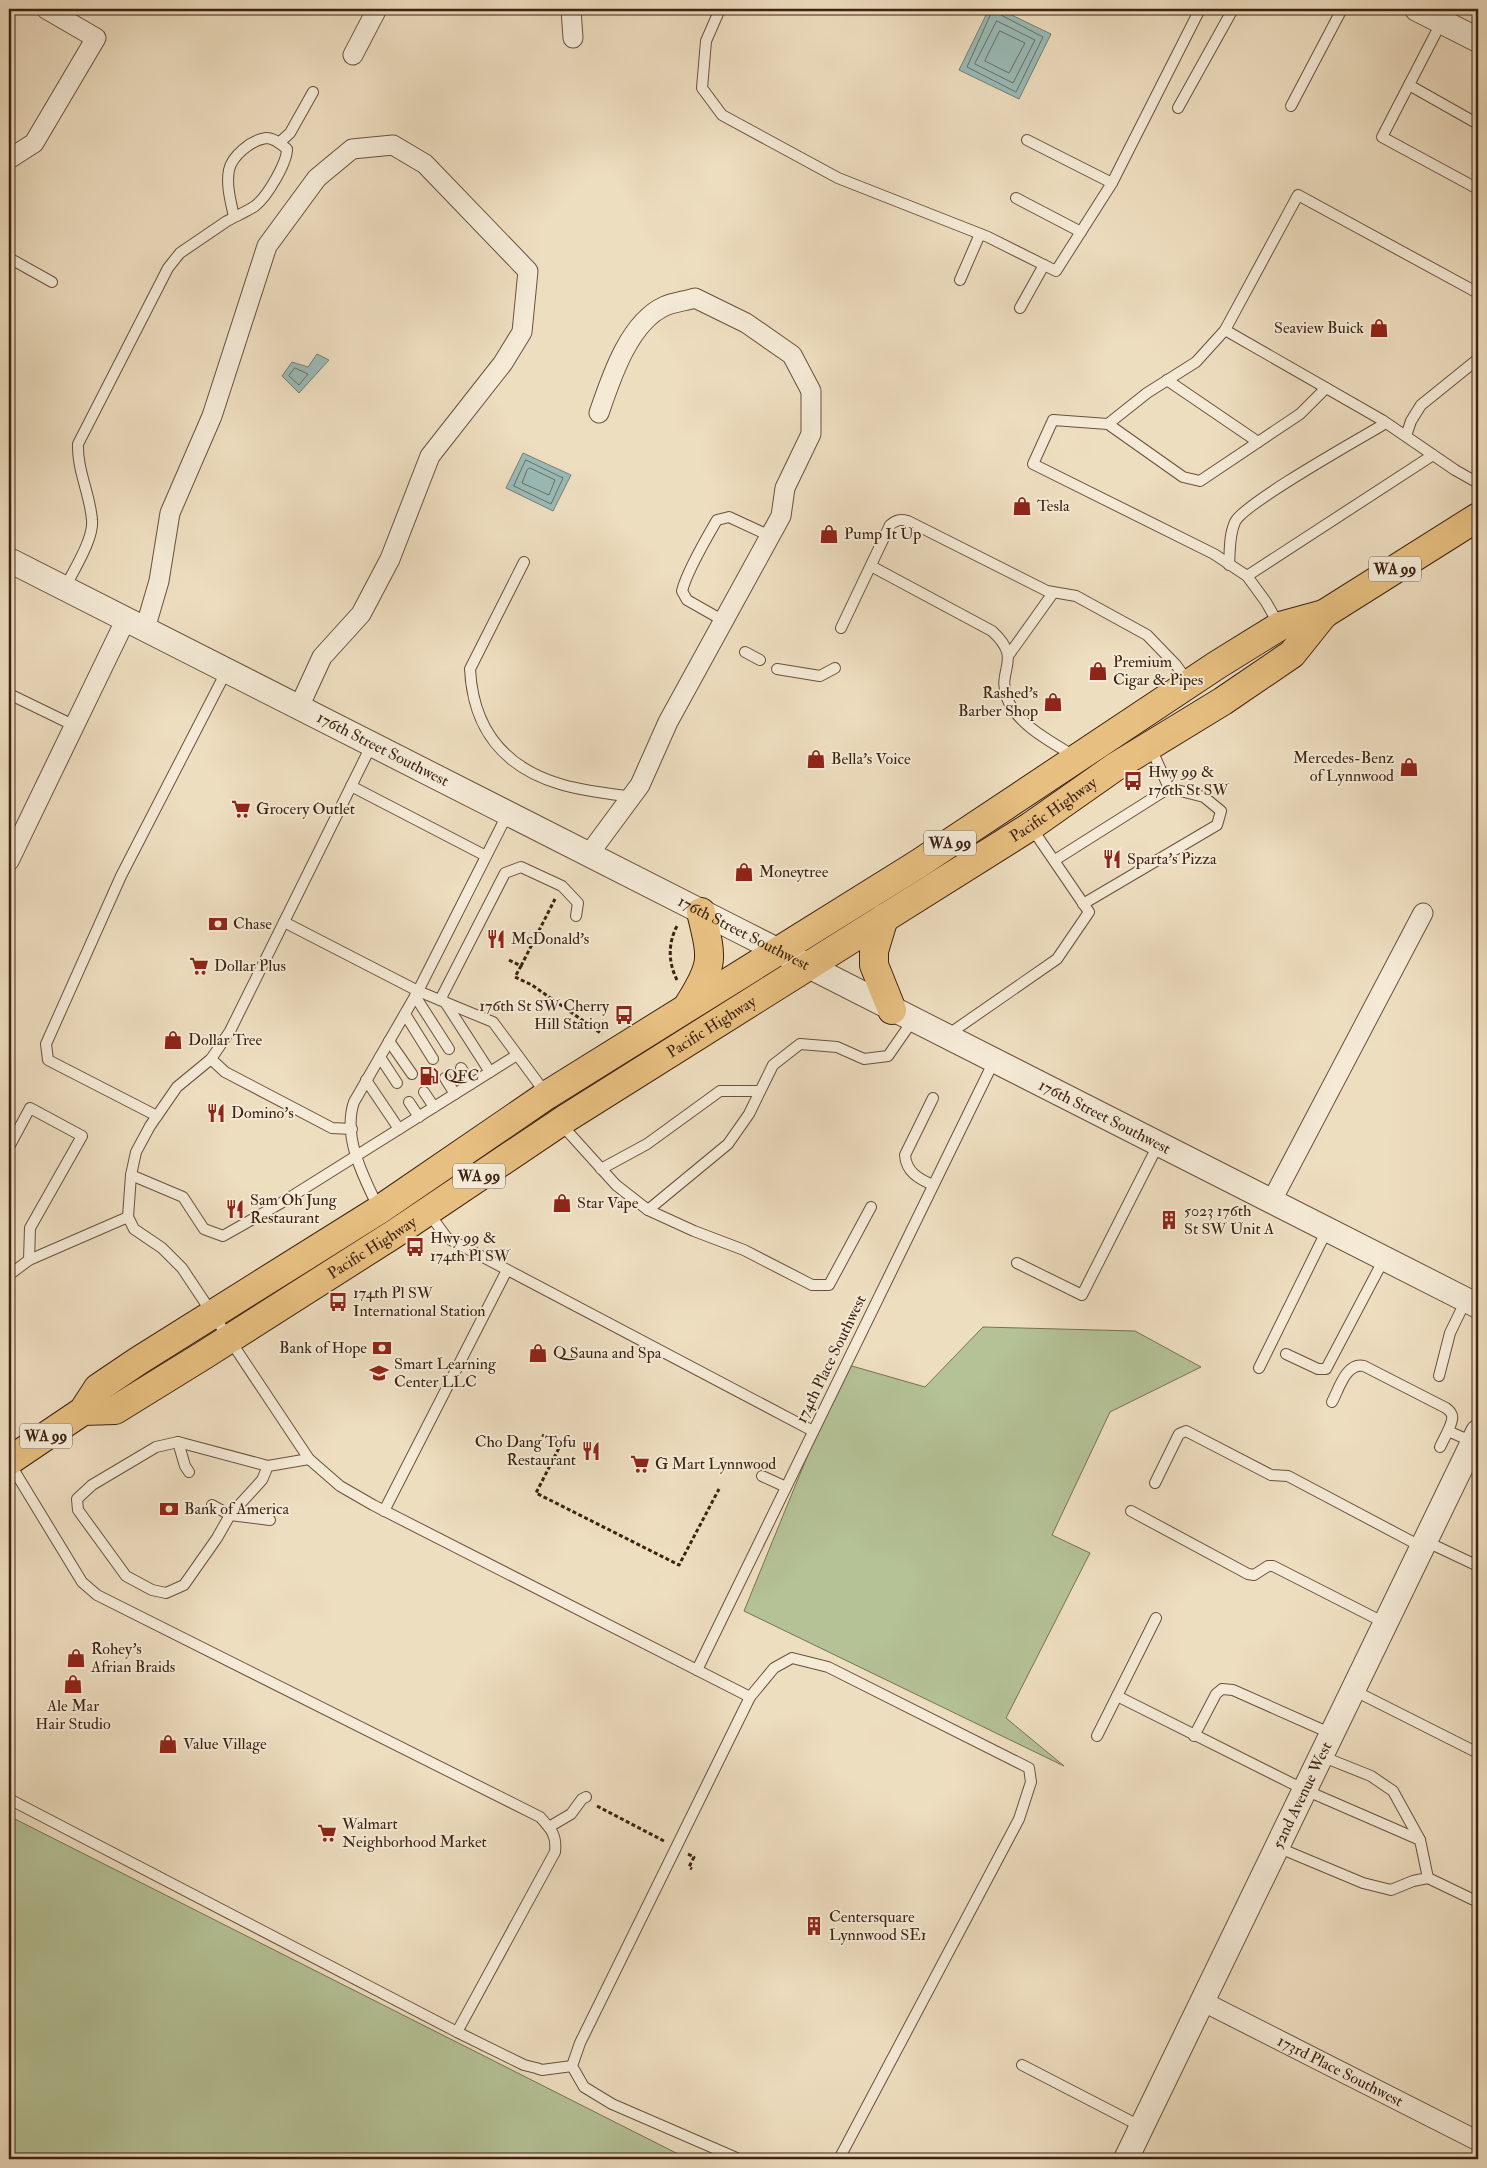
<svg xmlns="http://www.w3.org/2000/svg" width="1487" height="2168" font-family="'IM FELL Double Pica',serif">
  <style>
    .green { fill: #b4c296; stroke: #787254 }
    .water { fill: #9abbb7; stroke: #757e75 }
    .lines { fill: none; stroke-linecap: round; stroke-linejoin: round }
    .shore { stroke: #6c6e64; stroke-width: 1 }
    .service-casing { stroke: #69513e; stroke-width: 12 }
    .minor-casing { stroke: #69513e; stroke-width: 21 }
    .tertiary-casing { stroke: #69513e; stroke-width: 26 }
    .trunk-casing { stroke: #3d2212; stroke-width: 30 }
    .path { stroke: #3d2212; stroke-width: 3; stroke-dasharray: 4 2.5; stroke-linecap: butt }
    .service { stroke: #f4ead6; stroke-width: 10 }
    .minor { stroke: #f4ead6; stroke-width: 19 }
    .tertiary { stroke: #f4ead6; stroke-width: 24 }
    .trunk { stroke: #e7bf80; stroke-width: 28 }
    .labels { text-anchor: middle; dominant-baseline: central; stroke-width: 4; stroke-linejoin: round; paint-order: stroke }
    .shield { fill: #f4ead6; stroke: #745e4d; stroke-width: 1 }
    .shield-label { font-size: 15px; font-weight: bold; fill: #3d2212 }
    .poi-label { font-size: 16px; fill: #3d2212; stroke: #f4ead6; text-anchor: start }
    .street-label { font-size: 16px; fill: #3d2212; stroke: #f4ead6 }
  </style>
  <rect width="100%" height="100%" fill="#eedec0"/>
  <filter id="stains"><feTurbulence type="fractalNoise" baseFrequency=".004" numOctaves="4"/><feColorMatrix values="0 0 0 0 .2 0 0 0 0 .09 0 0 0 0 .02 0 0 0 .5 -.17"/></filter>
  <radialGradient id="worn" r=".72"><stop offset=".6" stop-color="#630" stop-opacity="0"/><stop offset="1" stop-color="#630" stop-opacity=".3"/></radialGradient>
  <g class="green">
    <polygon points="983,1327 1135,1331 1201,1367 1110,1412 1052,1535 1090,1553 1006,1718 1064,1766 744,1611 845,1364 925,1387"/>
    <polygon points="9,1816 688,2159 9,2159"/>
  </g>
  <g class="water">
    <polygon points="989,9 999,9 1051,34 1019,99 959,70"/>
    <polygon points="317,354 329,360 299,393 282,376 292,362 308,367"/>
    <polygon points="523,453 571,475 553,511 506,488"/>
  </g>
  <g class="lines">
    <g class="shore">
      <polyline points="993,9 967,67 1016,92 1043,37 1001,15 999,9"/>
      <polygon points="997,21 1035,40 1013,83 975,64"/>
      <polygon points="1000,31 1025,43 1009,73 985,61"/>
      <polygon points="295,368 308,374 299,385 289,376"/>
      <polygon points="526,460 563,478 551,504 514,486"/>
      <polygon points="530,468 555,480 549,495 522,483 527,470"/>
    </g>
    <g class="service-casing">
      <g id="service">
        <polyline points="720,9 706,41 702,88 722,115 838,178 988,237 1056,271 1112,183 1200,9"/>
        <polyline points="1442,21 1382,137 1478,189"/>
        <polyline points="1409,85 1478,124"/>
        <polyline points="1291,106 1342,9"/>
        <polyline points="1178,108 1233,9"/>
        <polyline points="1027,140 1112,183"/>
        <polyline points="280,142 290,133 313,92"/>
        <polyline points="1016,198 1081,232"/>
        <polyline points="9,258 52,282"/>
        <polyline points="960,280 980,234"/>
        <polyline points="1478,293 1298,195 1225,330 1382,420 1455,470 1478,483"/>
        <polyline points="1020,308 1044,265"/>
        <polyline points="1167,380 1258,442"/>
        <polyline points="1108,424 1147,393 1196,362 1225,330"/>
        <polyline points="1406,436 1411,421 1421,405 1478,359"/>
        <path d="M524,562l-54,107c3,59 33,98 90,115 22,7 48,9 71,13"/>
        <path d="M1229,565c1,-14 0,-30 6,-43 9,-19 126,-84 151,-99"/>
        <path d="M871,566l121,65c32,29 4,38 15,67 10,27 46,45 69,59"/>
        <polyline points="1247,576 1433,455"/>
        <path d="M65,588c8,-17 29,-49 27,-68 -2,-26 -15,-50 -14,-76l90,-176 12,-15 47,-32c9,-5 19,-9 28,-15 12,-9 32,-43 32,-57 -6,-5 -13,-11 -21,-11 -15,2 -34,18 -37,32 -3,16 2,32 5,47"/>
        <path d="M724,621l-37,-21 -5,-9c5,-20 24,-52 35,-71l12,-3 41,19"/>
        <polyline points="1279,625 1266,602 1247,576 1214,554 1033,464 1053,420 1108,424 1183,477 1200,481 1300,414 1326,388"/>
        <path d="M841,628l49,-103c6,-5 10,-6 18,-4l139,70 29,5 71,39 29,30 13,18"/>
        <polyline points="745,652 760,660"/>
        <polyline points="1008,656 1053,593"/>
        <polyline points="777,669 820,676 835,668"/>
        <polyline points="9,694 75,726"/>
        <polyline points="372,744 230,1031 211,1059 177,1087 150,1126 136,1152 131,1175 128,1217 134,1229 162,1248 182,1268 309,1459 340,1486 373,1505 750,1697"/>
        <polyline points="1150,746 1169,788"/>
        <polyline points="351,786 486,856"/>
        <polyline points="1055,860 1169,788 1204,797 1221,811 1217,825 1083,904"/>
        <polyline points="284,922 418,991 493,1022 547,1095"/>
        <polyline points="415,996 449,1049"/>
        <polyline points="440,1000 505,873 521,867 562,886 578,903 576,916"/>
        <polyline points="445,1002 490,1072"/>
        <polyline points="405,1014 433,1059"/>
        <polyline points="946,1036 1057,959 1089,912 1031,827"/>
        <polyline points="389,1041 412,1074"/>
        <polyline points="380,1057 397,1083"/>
        <polyline points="211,1059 225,1072 332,1128 352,1129"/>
        <polyline points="461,1068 471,1084"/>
        <polyline points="445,1078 455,1094"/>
        <polyline points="366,1080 399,1129"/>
        <polyline points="424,1092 434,1107"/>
        <path d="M933,1098l-28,57c1,17 14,24 28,30"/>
        <polyline points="409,1102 419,1117"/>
        <polyline points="157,1116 48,1060 46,1044 121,876 227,670"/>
        <polyline points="560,1123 616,1185 648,1210"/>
        <polyline points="9,1147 30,1108 82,1136 30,1228 29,1260"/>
        <polyline points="601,1169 647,1144 720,1091 760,1091"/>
        <polyline points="131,1175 183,1197 204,1229 223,1236 281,1203 517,1055"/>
        <polyline points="871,1207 829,1285 812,1285 744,1250 694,1231 648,1210 728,1144 749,1114 773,1065 800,1044 837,1047 864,1059 888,1056 913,1020"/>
        <path d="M379,1209c-15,-31 -37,-72 -25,-107l64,-111 90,-178"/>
        <polyline points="428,1212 447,1238 813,1431"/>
        <polyline points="1017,1263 1082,1295 1158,1145"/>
        <polyline points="9,1275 29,1260 128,1217"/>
        <polyline points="1286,1354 1318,1369 1326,1369 1384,1259"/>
        <polyline points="1259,1368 1327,1230"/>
        <polyline points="1439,1376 1450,1333 1466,1300"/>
        <path d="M1332,1402c7,-13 14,-40 32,-36l82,42c10,7 6,13 2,23l25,11"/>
        <polyline points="178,1442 185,1466 189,1472"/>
        <polyline points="1440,1447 1448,1431"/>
        <polyline points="268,1466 262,1480 230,1515 217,1538 184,1585 166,1593 152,1590 126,1576 78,1510 77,1499 92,1485 156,1447 178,1442 268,1466 309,1459"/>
        <polyline points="762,1476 786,1487"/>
        <polyline points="1155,1483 1179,1434 1186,1431 1271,1475 1288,1476 1422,1547"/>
        <polyline points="212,1505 230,1515 270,1520"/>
        <polyline points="384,1511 507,1270"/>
        <polyline points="1131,1511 1248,1574 1254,1575 1268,1566 1273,1566 1385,1623"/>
        <polyline points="1425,1541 1478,1566"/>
        <polyline points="1156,1618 1117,1696 1305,1790 1420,1840"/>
        <polyline points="697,1670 994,1061"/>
        <polyline points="1353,1690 1478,1753"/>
        <polyline points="1097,1736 1117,1696"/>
        <polyline points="1194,1736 1216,1694 1222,1689 1233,1690 1332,1734"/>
        <path d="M9,1799l448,233 98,-180c2,-17 -4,-23 -15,-35l-443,-222 -15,-13 -73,-120"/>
        <polyline points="549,1827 571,1814 582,1799 586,1797"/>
        <polyline points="1277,1847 1363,1883 1391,1890 1413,1881 1428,1878 1420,1840 1393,1791 1371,1776 1321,1756"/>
        <polyline points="1428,1878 1478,1902"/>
        <polyline points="457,2032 524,2065 536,2068 542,2070 572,2066"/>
        <polyline points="1022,2065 1142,2127"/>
        <polyline points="739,2159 612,2104 584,2087 572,2066 580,2043 750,1697 774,1668 792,1658 828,1667 1029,1768 1031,1782 1019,1819 839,2159"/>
      </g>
    </g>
    <g class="minor-casing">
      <g id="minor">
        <polyline points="571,9 573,38"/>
        <polyline points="353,55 377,9"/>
        <polyline points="9,159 34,143 96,38 46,9"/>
        <polyline points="145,629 159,581 170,513 212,416 267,246 317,178 352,149 393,145 425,164 528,271 522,332 503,363 430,456 390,559 361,614 322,657 299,707"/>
        <path d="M589,854l51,-69 28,-63 113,-206 4,-28 26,-54v-43l-19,-36 -46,-32 -51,-25c-9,3 -21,4 -30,8 -36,16 -54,72 -66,107"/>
        <polyline points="9,861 126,619"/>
        <polyline points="1271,1202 1423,913"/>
        <path id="s1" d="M1202,2001l276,140"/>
      </g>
    </g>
    <g class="tertiary-casing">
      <g id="tertiary">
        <polyline points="1417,9 1478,40"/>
        <path id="s2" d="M9,560c490,247 979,499 1469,746"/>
        <path id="s3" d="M1126,2159l352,-727"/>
      </g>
    </g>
    <g class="trunk-casing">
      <g id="trunk">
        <polyline points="884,918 874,951 874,965 892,1010"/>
        <path d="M689,1004c26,-41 23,-46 12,-92"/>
        <path id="s4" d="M83,1411l32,-1 89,-55 190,-121 171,-115 466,-293 84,-59 108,-66 69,-47 32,-40"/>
        <polyline points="9,1461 83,1411 98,1388 138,1361 379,1210 547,1095 918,864 1217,665 1280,626 1324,614 1478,517"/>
      </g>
    </g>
    <g class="path">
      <polyline points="509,960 521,966 515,977 532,985 602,1034"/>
      <polyline points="521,966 555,899"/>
      <path d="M677,980c-9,-18 -9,-37 0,-54"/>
      <polyline points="542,1435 561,1444 536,1493 679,1565 719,1489"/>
      <polyline points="597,1806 664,1841"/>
      <polyline points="688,1854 694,1857 689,1867 692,1869"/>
    </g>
    <use href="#service" class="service"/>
    <use href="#minor" class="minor"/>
    <use href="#tertiary" class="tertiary"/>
    <use href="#trunk" class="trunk"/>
  </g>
  <defs>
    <g id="shop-bare" transform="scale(1.5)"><path d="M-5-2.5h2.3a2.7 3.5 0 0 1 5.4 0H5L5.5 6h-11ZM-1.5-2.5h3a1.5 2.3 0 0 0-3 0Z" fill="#8f2418" stroke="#f4ead6" stroke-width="2.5" paint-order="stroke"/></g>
    <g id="bus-bare" transform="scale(1.5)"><path d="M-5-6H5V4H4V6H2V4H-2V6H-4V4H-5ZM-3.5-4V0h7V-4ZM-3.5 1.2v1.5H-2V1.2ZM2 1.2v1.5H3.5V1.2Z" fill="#8f2418" stroke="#f4ead6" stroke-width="2.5" paint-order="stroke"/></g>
    <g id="supermarket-bare" transform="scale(1.5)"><path d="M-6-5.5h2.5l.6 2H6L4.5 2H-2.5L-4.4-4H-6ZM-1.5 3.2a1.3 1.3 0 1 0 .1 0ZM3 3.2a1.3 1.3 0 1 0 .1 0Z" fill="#8f2418" stroke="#f4ead6" stroke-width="2.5" paint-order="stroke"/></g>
    <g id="restaurant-bare" transform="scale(1.5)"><path d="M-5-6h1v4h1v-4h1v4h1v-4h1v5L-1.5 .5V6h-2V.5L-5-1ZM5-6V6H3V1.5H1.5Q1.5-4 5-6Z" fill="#8f2418" stroke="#f4ead6" stroke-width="2.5" paint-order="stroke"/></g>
    <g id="bank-bare" transform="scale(1.5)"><path d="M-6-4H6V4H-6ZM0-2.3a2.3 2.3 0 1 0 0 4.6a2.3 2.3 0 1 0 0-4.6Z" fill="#8f2418" stroke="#f4ead6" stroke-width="2.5" paint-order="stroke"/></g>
    <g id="fuel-bare" transform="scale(1.5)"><path d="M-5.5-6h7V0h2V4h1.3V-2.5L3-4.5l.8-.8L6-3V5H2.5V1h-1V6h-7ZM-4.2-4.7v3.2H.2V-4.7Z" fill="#8f2418" stroke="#f4ead6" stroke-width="2.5" paint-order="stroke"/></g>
    <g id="building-bare" transform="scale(1.5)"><path d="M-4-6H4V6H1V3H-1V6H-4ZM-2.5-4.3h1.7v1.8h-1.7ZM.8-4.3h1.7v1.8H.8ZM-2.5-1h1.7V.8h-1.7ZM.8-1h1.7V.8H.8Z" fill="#8f2418" stroke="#f4ead6" stroke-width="2.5" paint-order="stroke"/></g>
    <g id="school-bare" transform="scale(1.5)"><path d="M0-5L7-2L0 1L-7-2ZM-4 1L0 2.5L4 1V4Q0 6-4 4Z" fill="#8f2418" stroke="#f4ead6" stroke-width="2.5" paint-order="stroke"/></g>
  </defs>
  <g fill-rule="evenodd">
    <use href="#shop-bare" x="1379" y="328"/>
    <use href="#shop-bare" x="1022" y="506"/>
    <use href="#shop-bare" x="829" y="534"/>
    <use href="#shop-bare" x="1098" y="671"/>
    <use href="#shop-bare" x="1053" y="702"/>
    <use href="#shop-bare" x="816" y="759"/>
    <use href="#shop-bare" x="1409" y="767"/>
    <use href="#bus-bare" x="1133" y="781"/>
    <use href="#supermarket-bare" x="241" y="809"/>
    <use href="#restaurant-bare" x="1112" y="859"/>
    <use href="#shop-bare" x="744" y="872"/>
    <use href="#bank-bare" x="218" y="924"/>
    <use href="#restaurant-bare" x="496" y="939"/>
    <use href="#supermarket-bare" x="199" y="966"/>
    <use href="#bus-bare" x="624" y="1015"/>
    <use href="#shop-bare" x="173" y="1040"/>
    <use href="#fuel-bare" x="429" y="1076"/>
    <use href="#restaurant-bare" x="216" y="1113"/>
    <use href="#shop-bare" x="562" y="1203"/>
    <use href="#restaurant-bare" x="235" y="1209"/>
    <use href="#building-bare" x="1169" y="1220"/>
    <use href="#bus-bare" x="415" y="1247"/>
    <use href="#bus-bare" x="338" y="1302"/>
    <use href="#bank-bare" x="382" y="1348"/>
    <use href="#shop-bare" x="538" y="1353"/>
    <use href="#school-bare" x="379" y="1373"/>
    <use href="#restaurant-bare" x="591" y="1451"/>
    <use href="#supermarket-bare" x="640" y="1464"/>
    <use href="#bank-bare" x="169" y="1509"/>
    <use href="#shop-bare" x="76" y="1658"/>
    <use href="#shop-bare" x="73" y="1684"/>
    <use href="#shop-bare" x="168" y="1744"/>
    <use href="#supermarket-bare" x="327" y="1833"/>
    <use href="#building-bare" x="814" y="1926"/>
  </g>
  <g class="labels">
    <g class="shield">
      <rect x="1369" y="556.5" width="52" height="25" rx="4"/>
      <rect x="924" y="830.5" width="52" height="25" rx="4"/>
      <rect x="453" y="1163.5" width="52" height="25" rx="4"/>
      <rect x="20" y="1423.5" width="52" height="25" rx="4"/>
    </g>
    <g class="shield-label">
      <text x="1395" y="569">WA 99</text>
      <text x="950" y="843">WA 99</text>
      <text x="479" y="1176">WA 99</text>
      <text x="46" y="1436">WA 99</text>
    </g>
    <g class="poi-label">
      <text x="1364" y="328" text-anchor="end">Seaview Buick</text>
      <text x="1037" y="506">Tesla</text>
      <text x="844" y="534">Pump It Up</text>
      <text x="1113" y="662">Premium<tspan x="1113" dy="18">Cigar &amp; Pipes</tspan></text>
      <text x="1038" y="693" text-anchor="end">Rashed's<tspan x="1038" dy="18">Barber Shop</tspan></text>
      <text x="1394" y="758" text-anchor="end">Mercedes-Benz<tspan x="1394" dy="18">of Lynnwood</tspan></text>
      <text x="831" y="759">Bella's Voice</text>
      <text x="1148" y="772">Hwy 99 &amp;<tspan x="1148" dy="18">176th St SW</tspan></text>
      <text x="256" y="809">Grocery Outlet</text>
      <text x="1127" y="859">Sparta's Pizza</text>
      <text x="759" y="872">Moneytree</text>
      <text x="233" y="924">Chase</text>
      <text x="511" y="939">McDonald's</text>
      <text x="214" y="966">Dollar Plus</text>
      <text x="609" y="1006" text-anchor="end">176th St SW Cherry<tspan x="609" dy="18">Hill Station</tspan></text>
      <text x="188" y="1040">Dollar Tree</text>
      <text x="444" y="1076">QFC</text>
      <text x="231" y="1113">Domino's</text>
      <text x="250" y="1200">Sam Oh Jung<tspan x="250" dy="18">Restaurant</tspan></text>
      <text x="577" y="1203">Star Vape</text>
      <text x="1184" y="1211">5023 176th<tspan x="1184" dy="18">St SW Unit A</tspan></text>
      <text x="430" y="1238">Hwy 99 &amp;<tspan x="430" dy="18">174th Pl SW</tspan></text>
      <text x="353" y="1293">174th Pl SW<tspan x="353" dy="18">International Station</tspan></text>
      <text x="367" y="1348" text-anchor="end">Bank of Hope</text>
      <text x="553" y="1353">Q Sauna and Spa</text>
      <text x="394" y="1364">Smart Learning<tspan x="394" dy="18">Center LLC</tspan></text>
      <text x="576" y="1442" text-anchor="end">Cho Dang Tofu<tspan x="576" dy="18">Restaurant</tspan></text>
      <text x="655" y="1464">G Mart Lynnwood</text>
      <text x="184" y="1509">Bank of America</text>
      <text x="91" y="1649">Rohey's<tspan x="91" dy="18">Afrian Braids</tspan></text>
      <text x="73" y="1706" text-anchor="middle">Ale Mar<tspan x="73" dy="18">Hair Studio</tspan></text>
      <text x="183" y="1744">Value Village</text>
      <text x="342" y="1824">Walmart<tspan x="342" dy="18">Neighborhood Market</tspan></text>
      <text x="829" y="1917">Centersquare<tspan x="829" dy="18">Lynnwood SE1</tspan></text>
    </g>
    <g class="street-label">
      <text stroke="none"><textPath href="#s2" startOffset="419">176th Street Southwest</textPath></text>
      <text stroke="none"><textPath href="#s4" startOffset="1146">Pacific Highway</textPath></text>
      <text stroke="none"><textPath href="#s2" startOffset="824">176th Street Southwest</textPath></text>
      <text stroke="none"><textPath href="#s4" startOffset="741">Pacific Highway</textPath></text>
      <text stroke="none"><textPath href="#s2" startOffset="1229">176th Street Southwest</textPath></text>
      <text stroke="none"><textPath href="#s4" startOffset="336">Pacific Highway</textPath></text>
      <text transform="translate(831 1359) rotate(-64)">174th Place Southwest</text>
      <text stroke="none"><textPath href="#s3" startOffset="404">52nd Avenue West</textPath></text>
      <text stroke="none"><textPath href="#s1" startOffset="155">173rd Place Southwest</textPath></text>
    </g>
  </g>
  <rect width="1487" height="2168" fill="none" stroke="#eedec0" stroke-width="30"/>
  <rect x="10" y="10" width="1467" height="2148" fill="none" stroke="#3d2212" stroke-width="2.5"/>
  <rect x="15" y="15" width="1457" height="2138" fill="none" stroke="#3d2212"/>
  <rect width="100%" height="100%" filter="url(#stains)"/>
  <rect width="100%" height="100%" fill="url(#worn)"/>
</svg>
